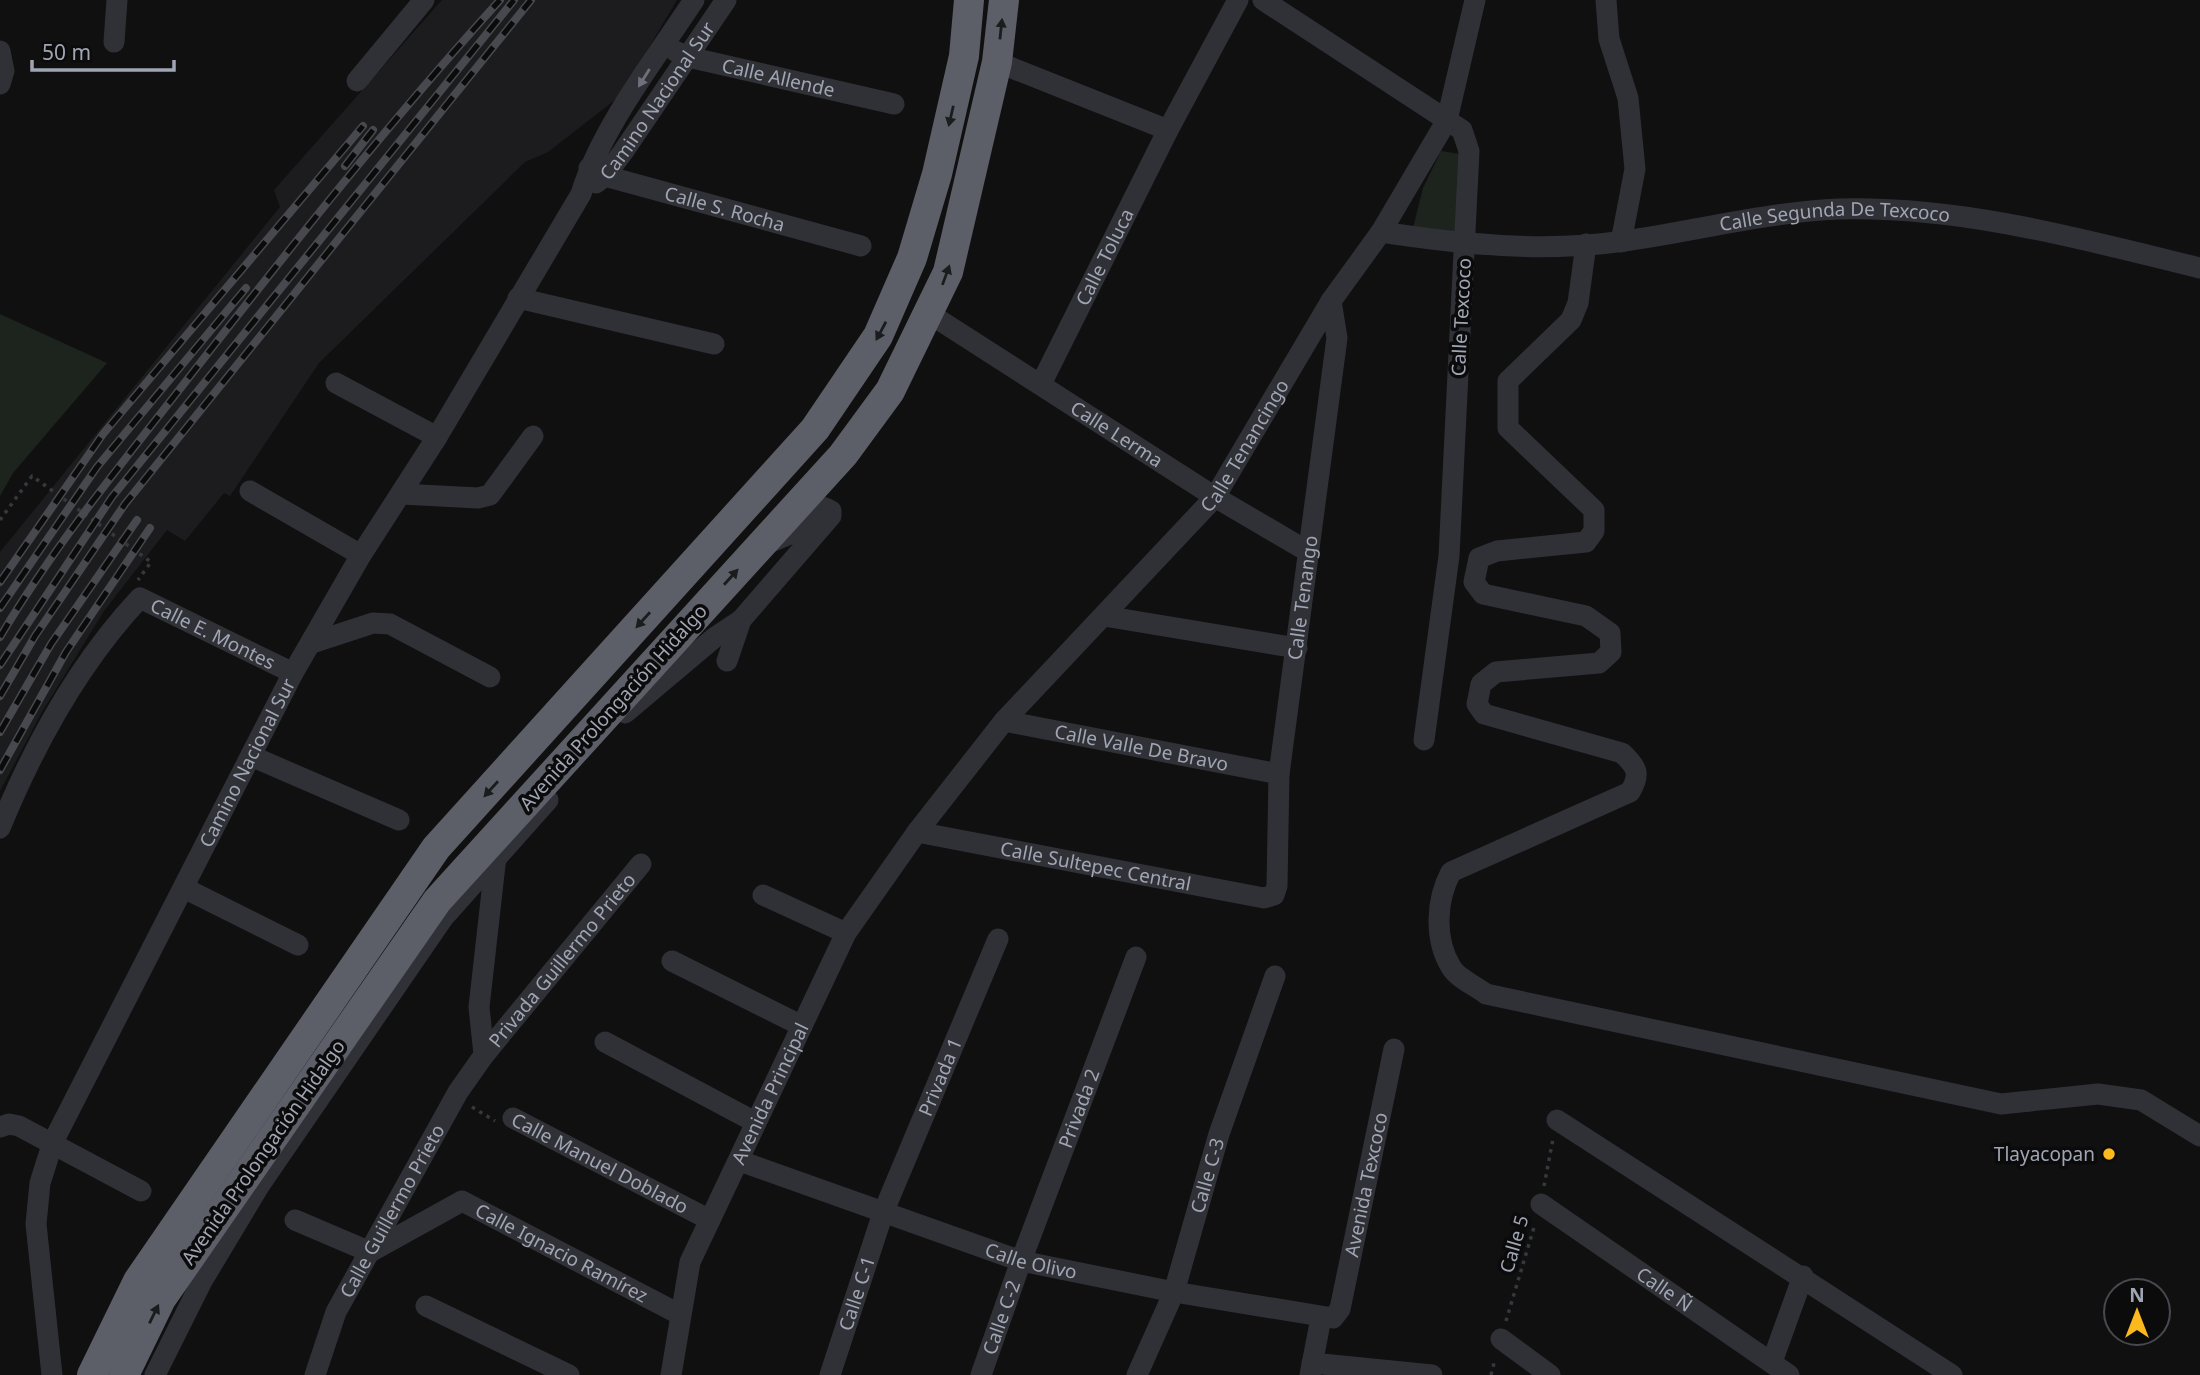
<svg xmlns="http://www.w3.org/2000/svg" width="2200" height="1375" font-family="'Noto Sans',sans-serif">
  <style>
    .built { fill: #1c1c1e }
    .green { fill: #1c241d }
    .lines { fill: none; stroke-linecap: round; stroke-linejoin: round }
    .path { stroke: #36383d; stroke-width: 3.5; stroke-dasharray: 3.5 5; stroke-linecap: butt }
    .minor { stroke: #303136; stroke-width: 21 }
    .highway { stroke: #5c5f68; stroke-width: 30 }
    .rail-casing { stroke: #47494f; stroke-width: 8 }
    .rail { stroke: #0b0b0c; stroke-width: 5; stroke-dasharray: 16; stroke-linecap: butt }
    .oneway { fill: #1b1c1e }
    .oneway2 { fill: #6e717b }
    .poi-dot { fill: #fbb91e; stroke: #0b0b0c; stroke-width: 2.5 }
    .labels { text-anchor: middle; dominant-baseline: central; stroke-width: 7; stroke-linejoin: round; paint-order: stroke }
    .street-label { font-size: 19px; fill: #a0a5b3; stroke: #0b0b0c }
    .poi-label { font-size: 19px; fill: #a0a5b3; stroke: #0b0b0c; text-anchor: end }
  </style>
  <rect width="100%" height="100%" fill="#101011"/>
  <polygon class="built" points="442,0 677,0 620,96 548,152 525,162 319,363 230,496 224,493 185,541 167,530 104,611 42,712 0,791 0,552 280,207 274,190"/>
  <g class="green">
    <polygon points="1441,151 1460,154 1455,234 1413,228 1423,188"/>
    <polygon points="0,314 107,363 13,473 0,496"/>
  </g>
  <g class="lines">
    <g class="path">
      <polyline points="0,520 32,476 151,562 138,580"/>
      <polyline points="472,1107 495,1121"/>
      <polyline points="1544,1186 1553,1139"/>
      <polyline points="1506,1321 1535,1224"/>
      <polyline points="1491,1375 1495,1359"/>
    </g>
    <g class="minor">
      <polyline points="1263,0 1462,130 1469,151 1449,556 1424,740"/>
      <polyline points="1606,0 1609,39 1628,98 1635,169 1621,242"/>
      <polyline points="114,42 117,0"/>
      <polyline points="0,51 4,71 0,84"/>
      <path id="s1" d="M675,51l13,6 206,47"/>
      <polyline points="997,62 1168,130"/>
      <polyline points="357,81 424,0"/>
      <path id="s2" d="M589,168l16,8 256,70"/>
      <path id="s3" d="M596,183l9,-7 18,-24 103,-152"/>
      <path id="s4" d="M1381,232c79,12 162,21 243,9 71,-10 143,-29 215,-32 123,-3 243,30 361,59"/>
      <path d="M1586,244l-8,59 -7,17 -63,61v47l86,82v21l-8,11 -89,9 -18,7 -5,24 9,12 103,22 24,17 1,19 -12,11 -103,9 -15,12 -4,20 7,10 138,39c15,14 19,21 8,39l-179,80c-15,28 -17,67 0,95 6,11 25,19 35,27l515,110 97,-10 43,6 59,36"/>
      <polyline points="518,298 714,344"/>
      <path id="s5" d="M930,314l285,183 92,54"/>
      <polyline points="336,383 437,437"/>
      <path id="s6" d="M1041,384l127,-254 70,-130"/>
      <polyline points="250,491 361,555"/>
      <polyline points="401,494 478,498 490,495 533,436"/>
      <polyline points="1104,616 1297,648"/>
      <polyline points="312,643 373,623 390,624 490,677"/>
      <polyline points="727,661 741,620 831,516 831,511 825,508 797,531 766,544"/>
      <polyline points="625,713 714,638 741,620"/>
      <path id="s7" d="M1004,721l275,53"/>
      <polyline points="251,756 399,820"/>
      <path id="s8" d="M0,828c34,-83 78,-164 140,-230l153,75"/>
      <path id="s9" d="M917,832l347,66 10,-3 3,-9 2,-112 58,-436 -6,-37"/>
      <polyline points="184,888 298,945"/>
      <polyline points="763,895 846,933"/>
      <polyline points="672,961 802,1026"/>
      <polyline points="605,1042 755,1122"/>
      <polyline points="484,1055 479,1007 496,856"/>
      <path id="s10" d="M513,1118l197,102"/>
      <polyline points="1557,1120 1952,1375"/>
      <polyline points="0,1127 9,1124 19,1126 141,1191"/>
      <path id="s11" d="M740,1161l281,100 153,31 159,26 7,-9 54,-260"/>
      <path id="s12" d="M1541,1204l248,171"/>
      <path id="s13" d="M295,1220l75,32 92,-51 217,113"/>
      <polyline points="426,1306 569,1375"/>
      <polyline points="1501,1339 1550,1375"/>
      <polyline points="1772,1362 1803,1276"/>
      <polyline points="1312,1363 1432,1375"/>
      <path id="s14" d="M52,1375l-16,-151 4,-41 13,-41 240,-469 68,-118 76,-118 144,-243c20,-66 75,-136 113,-194"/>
      <polyline points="155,1375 202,1281 259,1186 443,918 548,800"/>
      <path id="s15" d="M315,1375l21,-63 122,-220 26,-37 157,-191"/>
      <path id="s16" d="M671,1375l19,-113 156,-329 71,-101 87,-111 211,-224 116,-196 50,-69 66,-112 28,-120"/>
      <path id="s17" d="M830,1375l53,-162 115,-274"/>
      <path id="s18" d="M981,1375l40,-114 115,-304"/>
      <path id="s19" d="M1137,1375l37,-83 45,-158 56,-158"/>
      <polyline points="1310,1375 1321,1318"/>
    </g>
    <g class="highway">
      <polyline points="92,1375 138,1281 436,848 815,429 878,336 912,258 937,174 964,56 969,0"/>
      <polyline points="124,1375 161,1299 437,901 843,455 890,391 948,272 997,62 1004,0"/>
    </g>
    <g class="rail-casing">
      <g id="rail">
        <polyline points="345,166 373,130"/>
        <polyline points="0,582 103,434 363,126"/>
        <polyline points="0,608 97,467 246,288"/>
        <path d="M0,637c55,-93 124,-176 190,-261 100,-128 201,-256 310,-376"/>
        <polyline points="0,665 112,497 514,0"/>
        <polyline points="0,696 35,636 125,504 531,0"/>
        <polyline points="0,732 51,644 137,520"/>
        <polyline points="0,770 66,652 150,528"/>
      </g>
    </g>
    <use href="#rail" class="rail"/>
  </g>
  <defs><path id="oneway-solid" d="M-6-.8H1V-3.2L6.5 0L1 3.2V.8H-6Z" transform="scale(1.75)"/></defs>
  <g class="oneway">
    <use href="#oneway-solid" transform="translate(1001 29) rotate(-84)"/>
    <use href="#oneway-solid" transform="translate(951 116) rotate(103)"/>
    <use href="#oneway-solid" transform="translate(946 275) rotate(-70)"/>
    <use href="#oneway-solid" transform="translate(881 331) rotate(118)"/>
    <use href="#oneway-solid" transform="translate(731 577) rotate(-48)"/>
    <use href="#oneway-solid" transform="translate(643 620) rotate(132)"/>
    <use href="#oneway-solid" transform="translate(491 789) rotate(132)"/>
    <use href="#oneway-solid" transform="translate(154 1314) rotate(-64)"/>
  </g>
  <use class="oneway2" href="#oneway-solid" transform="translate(644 78) rotate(122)"/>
  <circle class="poi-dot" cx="2109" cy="1154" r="7"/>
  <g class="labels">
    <g class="street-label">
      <text stroke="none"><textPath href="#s1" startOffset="107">Calle Allende</textPath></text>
      <text stroke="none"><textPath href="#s3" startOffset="103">Camino Nacional Sur</textPath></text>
      <text stroke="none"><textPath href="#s2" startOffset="142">Calle S. Rocha</textPath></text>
      <text stroke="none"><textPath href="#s4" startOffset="457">Calle Segunda De Texcoco</textPath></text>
      <text stroke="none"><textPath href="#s6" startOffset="142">Calle Toluca</textPath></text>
      <text transform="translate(1461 317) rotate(-87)">Calle Texcoco</text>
      <text stroke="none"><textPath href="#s5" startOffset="222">Calle Lerma</textPath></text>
      <text stroke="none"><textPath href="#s16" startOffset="1110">Calle Tenancingo</textPath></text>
      <text stroke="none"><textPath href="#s9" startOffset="663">Calle Tenango</textPath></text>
      <text stroke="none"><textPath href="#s8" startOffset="352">Calle E. Montes</textPath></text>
      <text transform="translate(613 707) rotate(-48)">Avenida Prolongación Hidalgo</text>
      <text stroke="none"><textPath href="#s7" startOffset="140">Calle Valle De Bravo</textPath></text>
      <text stroke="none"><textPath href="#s14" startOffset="662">Camino Nacional Sur</textPath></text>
      <text stroke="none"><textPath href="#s9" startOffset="182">Calle Sultepec Central</textPath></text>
      <text stroke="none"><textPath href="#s15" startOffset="486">Privada Guillermo Prieto</textPath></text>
      <text stroke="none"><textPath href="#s17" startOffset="318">Privada 1</textPath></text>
      <text stroke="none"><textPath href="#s16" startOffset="301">Avenida Principal</textPath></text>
      <text stroke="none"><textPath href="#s18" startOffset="284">Privada 2</textPath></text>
      <text transform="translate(263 1152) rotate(-55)">Avenida Prolongación Hidalgo</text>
      <text stroke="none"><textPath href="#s10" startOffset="98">Calle Manuel Doblado</textPath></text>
      <text stroke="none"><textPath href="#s19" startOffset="212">Calle C-3</textPath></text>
      <text stroke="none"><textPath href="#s11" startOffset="754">Avenida Texcoco</textPath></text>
      <text stroke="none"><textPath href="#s15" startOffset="182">Calle Guillermo Prieto</textPath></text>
      <text transform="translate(1514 1244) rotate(-74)">Calle 5</text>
      <text stroke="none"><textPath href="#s13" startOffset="299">Calle Ignacio Ramírez</textPath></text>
      <text stroke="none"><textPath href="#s11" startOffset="308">Calle Olivo</textPath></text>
      <text stroke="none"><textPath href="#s12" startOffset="150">Calle Ñ</textPath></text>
      <text stroke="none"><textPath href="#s17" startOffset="86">Calle C-1</textPath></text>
      <text stroke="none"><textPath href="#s18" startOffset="61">Calle C-2</textPath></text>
    </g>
    <g class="poi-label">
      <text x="2095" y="1154">Tlayacopan</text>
    </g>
  </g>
  <g transform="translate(2137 1312)"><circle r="33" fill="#0b0b0c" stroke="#47494f" stroke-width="2"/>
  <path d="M0-5L12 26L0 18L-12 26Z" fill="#fbb91e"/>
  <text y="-10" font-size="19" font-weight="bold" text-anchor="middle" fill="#a0a5b3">N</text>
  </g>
  <path d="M32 60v10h142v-10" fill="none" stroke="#a0a5b3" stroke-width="3.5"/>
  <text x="42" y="60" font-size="21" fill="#a0a5b3" stroke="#0b0b0c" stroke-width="5" paint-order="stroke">50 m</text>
</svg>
